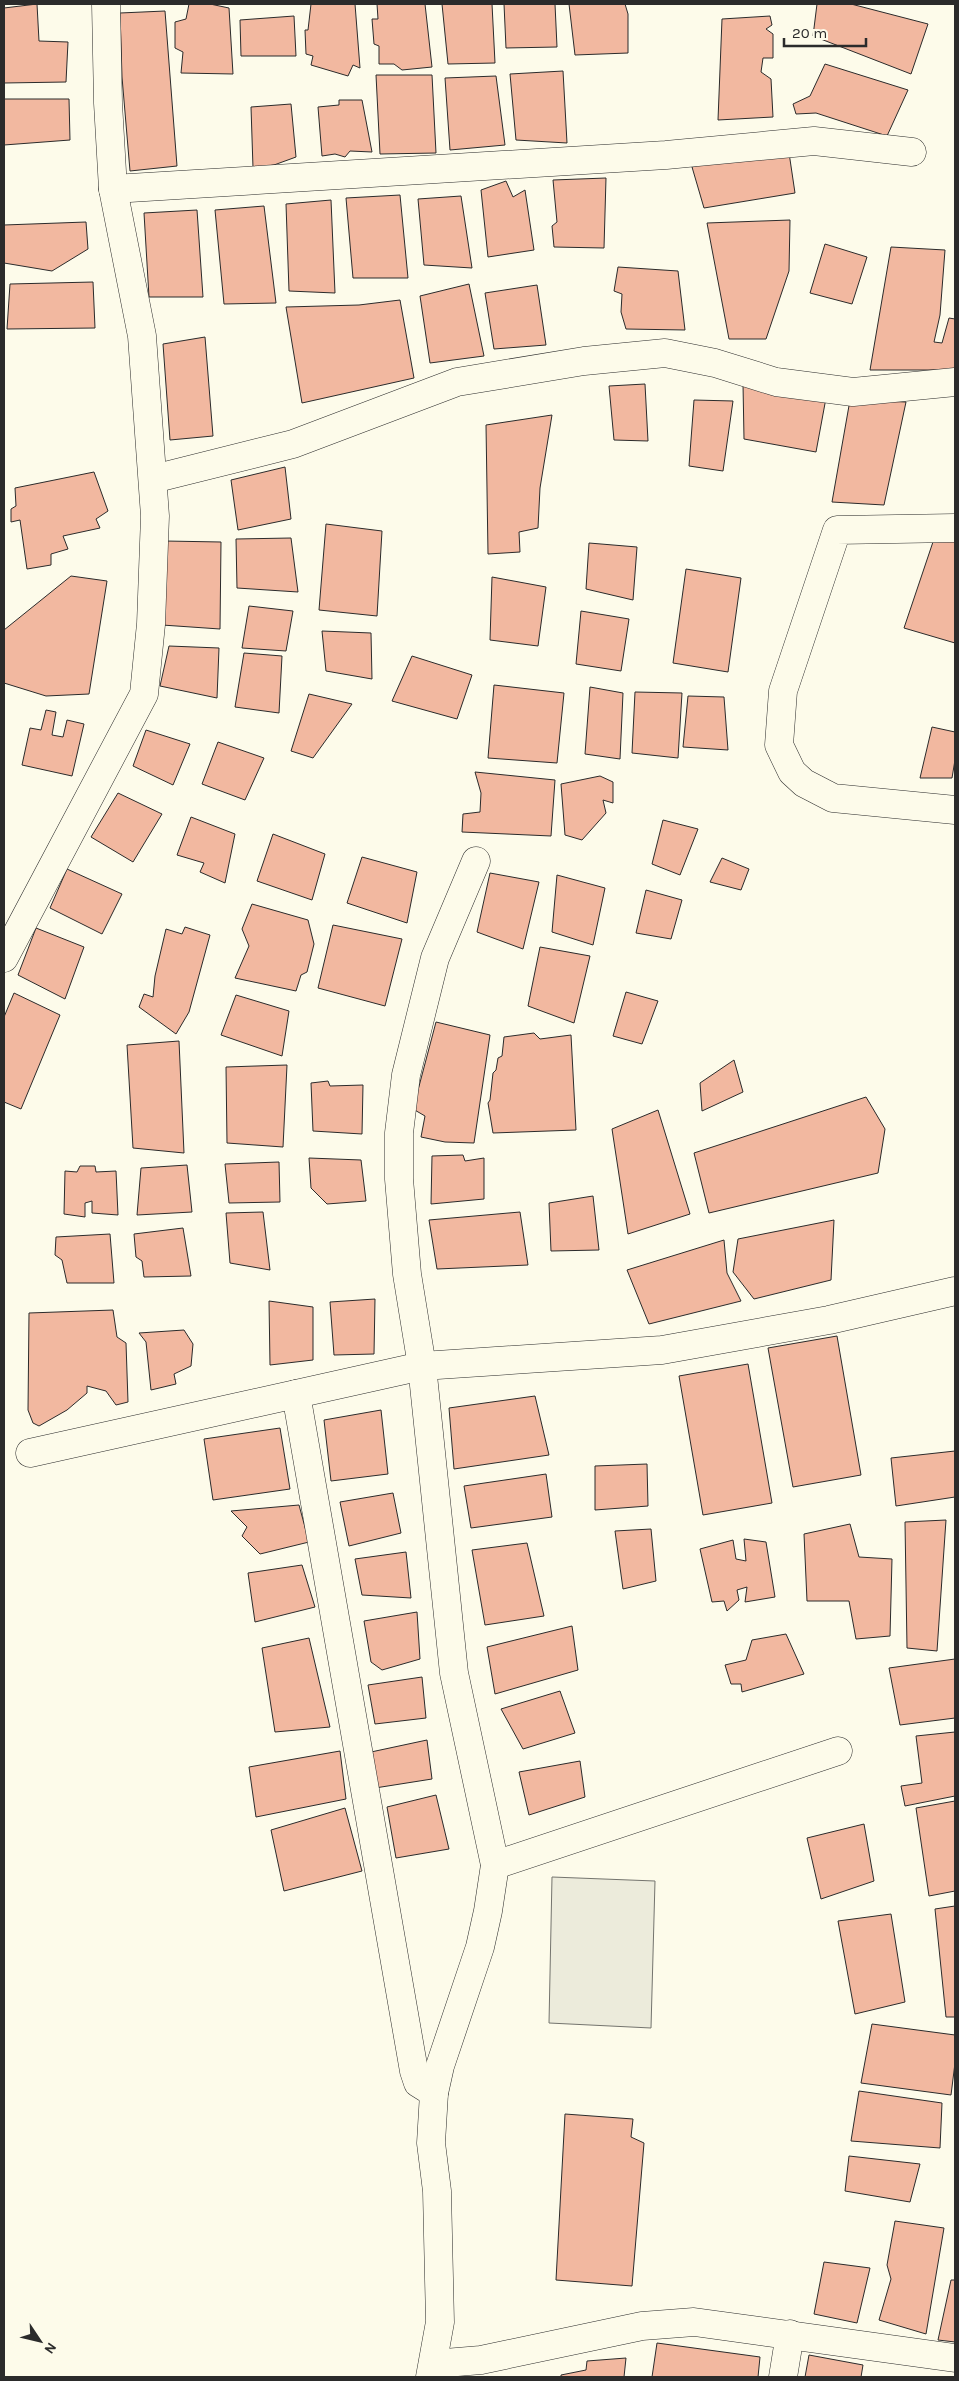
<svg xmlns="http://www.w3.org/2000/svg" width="959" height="2381" font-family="Karla,sans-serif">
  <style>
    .grass { fill: #ecebdb; stroke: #74746e }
    .building { fill: #f2b8a0; stroke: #2b2b2b }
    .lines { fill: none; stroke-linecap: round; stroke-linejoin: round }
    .minor-casing { stroke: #2b2b2b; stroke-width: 29 }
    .minor { stroke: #fdfbea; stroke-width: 28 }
  </style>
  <rect width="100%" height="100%" fill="#fdfbea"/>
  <polygon class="grass" points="552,1877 655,1881 651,2028 549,2023"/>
  <g class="building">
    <polygon points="37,4 39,41 68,42 66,82 4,83 4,8"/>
    <polygon points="189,4 210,4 229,8 233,74 181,73 183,52 175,48 175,22 186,19"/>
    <polygon points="311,4 355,4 360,68 353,65 348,76 311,65 313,56 306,54 305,30 308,30"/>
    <polygon points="377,4 425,4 432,67 402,70 394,64 379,64 379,46 374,44 372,19 378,19"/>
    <polygon points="442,4 492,4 495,63 448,64"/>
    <polygon points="504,4 555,4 557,47 506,48"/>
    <polygon points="569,4 625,4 628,14 628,53 575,55"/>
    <polygon points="817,4 851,4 928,24 911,74 813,36"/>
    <polygon points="165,11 177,166 130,171 122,77 120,13"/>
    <polygon points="294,16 296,56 241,56 240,20"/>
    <polygon points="770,16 772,25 766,29 773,34 773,58 763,58 761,72 771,79 773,117 718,120 722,19"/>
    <polygon points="825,64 908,90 887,136 816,113 796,114 793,104 810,96"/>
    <polygon points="563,71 567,143 516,140 510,74"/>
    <polygon points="376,75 432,75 436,153 380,154"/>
    <polygon points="496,76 505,145 450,150 445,78"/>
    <polygon points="4,99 69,99 70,140 4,145"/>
    <polygon points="339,100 362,100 372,152 350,151 345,157 335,154 322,156 318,107 339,105"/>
    <polygon points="291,104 296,157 274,165 253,168 251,107"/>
    <polygon points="788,146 795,193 704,208 692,167 745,152"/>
    <polygon points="606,178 604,248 554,247 552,226 557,222 553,180"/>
    <polygon points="506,181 513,197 525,190 534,250 488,257 481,190"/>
    <polygon points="400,195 408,278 353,278 346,198"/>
    <polygon points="461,196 472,268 424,265 418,199"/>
    <polygon points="331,200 335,293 289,291 286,204"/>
    <polygon points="264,206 276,303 224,304 215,210"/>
    <polygon points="197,210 203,297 149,297 144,213"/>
    <polygon points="790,220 789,271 766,339 729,339 707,223"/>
    <polygon points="86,222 88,249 52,271 4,263 4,225"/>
    <polygon points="825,244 867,257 852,304 810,293"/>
    <polygon points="891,247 945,250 940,315 934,342 942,343 949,318 955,319 955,370 870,370"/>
    <polygon points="618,267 678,271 685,330 626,329 621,312 622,294 614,291"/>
    <polygon points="93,282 95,328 7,329 10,284"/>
    <polygon points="469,284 484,356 430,363 420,296"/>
    <polygon points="537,285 546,345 494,349 485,293"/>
    <polygon points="400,300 414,378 302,403 286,307 359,305"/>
    <polygon points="205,337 213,436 170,440 163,344"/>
    <polygon points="645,384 648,441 614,440 609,386"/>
    <polygon points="743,384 826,398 816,452 744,439"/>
    <polygon points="694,400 733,401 723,471 689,466"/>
    <polygon points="850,400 906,402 884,505 832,502"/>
    <polygon points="552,415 540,488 538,528 519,532 520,552 488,554 486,425"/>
    <polygon points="285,467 291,519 238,530 231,480"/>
    <polygon points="94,472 108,511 96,519 100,528 63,536 68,549 51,554 51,565 27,569 20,520 11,522 11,509 16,506 15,488"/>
    <polygon points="326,524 382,531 377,616 319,610"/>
    <polygon points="936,533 955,537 955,643 904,628"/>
    <polygon points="291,538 298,592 237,588 236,539"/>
    <polygon points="165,541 221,542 220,629 162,625"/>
    <polygon points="589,543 637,547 633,600 586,589"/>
    <polygon points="686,569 741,578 728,672 673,663"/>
    <polygon points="71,576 107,581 89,694 46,696 4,683 4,630"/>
    <polygon points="492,577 546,587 538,646 490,640"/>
    <polygon points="249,606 293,611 286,651 242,648"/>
    <polygon points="581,611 629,619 621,671 576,664"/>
    <polygon points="322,631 371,633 372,679 326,671"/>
    <polygon points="169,646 219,648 217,698 160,686"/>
    <polygon points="244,653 282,656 279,713 235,707"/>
    <polygon points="412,656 472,675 457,719 392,701"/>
    <polygon points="494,685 564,693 557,763 488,758"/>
    <polygon points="590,687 623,693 620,759 585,754"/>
    <polygon points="635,692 682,693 678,758 632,753"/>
    <polygon points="309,694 352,704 313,758 291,751"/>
    <polygon points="688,696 724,697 728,750 683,747"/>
    <polygon points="46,710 56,712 52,735 63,737 67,720 84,724 72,776 22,765 30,728 41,730"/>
    <polygon points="932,727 955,732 955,760 952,778 920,778"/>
    <polygon points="146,730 190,744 173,785 133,766"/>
    <polygon points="218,742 264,758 245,800 202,784"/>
    <polygon points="475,772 555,780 551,836 462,832 463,814 480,812 481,793"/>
    <polygon points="600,776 613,782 613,803 603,800 606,813 582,840 565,835 561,784"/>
    <polygon points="118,793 162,814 133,862 91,837"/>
    <polygon points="191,817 235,834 225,883 200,872 204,863 177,855"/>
    <polygon points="663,820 698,829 680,875 652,864"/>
    <polygon points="273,834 325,854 312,900 257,881"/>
    <polygon points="362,857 417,872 407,923 347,903"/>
    <polygon points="722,858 749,869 741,890 710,882"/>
    <polygon points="67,869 122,894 102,934 50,908"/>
    <polygon points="490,873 539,882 523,949 477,932"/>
    <polygon points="557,875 605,888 593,945 552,932"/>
    <polygon points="646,890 682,900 671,939 636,933"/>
    <polygon points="252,904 308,920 314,944 307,972 301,975 296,991 235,978 249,946 242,929"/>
    <polygon points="333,925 402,939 385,1006 318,988"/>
    <polygon points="185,927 210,935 189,1012 176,1034 139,1007 144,994 153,997 155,976 166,929 182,934"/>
    <polygon points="36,928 84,947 65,999 18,975"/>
    <polygon points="540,947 590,956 574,1023 528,1006"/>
    <polygon points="626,992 658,1001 642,1044 613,1036"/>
    <polygon points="14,993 60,1015 21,1109 4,1102 4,1017"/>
    <polygon points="236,995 289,1011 282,1056 221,1035"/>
    <polygon points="436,1022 490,1035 474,1143 445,1142 421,1137 425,1116 413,1109"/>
    <polygon points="534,1033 540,1039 571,1035 576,1130 493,1133 488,1103 490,1100 493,1073 496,1070 498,1058 502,1056 504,1037"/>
    <polygon points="179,1041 184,1153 133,1148 127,1045"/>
    <polygon points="734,1060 743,1092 702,1111 700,1083"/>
    <polygon points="287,1065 283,1147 227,1143 226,1067"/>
    <polygon points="328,1081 330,1086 363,1085 362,1134 313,1131 311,1083"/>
    <polygon points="866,1097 885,1129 878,1173 709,1213 694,1153"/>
    <polygon points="658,1110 690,1214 628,1234 612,1129"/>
    <polygon points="463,1155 465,1161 484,1158 484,1199 431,1204 432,1156"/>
    <polygon points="309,1158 361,1160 366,1201 327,1204 311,1188"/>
    <polygon points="279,1162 280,1202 229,1203 225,1164"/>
    <polygon points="187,1165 192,1212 137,1215 141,1168"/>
    <polygon points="80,1166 95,1166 96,1172 116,1171 118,1215 92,1213 92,1201 85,1203 85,1217 64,1214 65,1171 77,1172"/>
    <polygon points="593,1196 599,1250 551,1251 549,1203"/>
    <polygon points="263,1212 270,1270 230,1263 226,1213"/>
    <polygon points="520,1212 528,1265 437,1269 429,1220"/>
    <polygon points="834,1220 831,1280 754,1299 733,1272 738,1239"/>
    <polygon points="183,1228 191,1276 144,1277 142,1261 136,1257 134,1234"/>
    <polygon points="110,1234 114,1283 67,1283 62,1260 55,1255 56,1237"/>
    <polygon points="724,1240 727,1273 741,1301 649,1324 627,1270"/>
    <polygon points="375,1299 374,1354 334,1355 330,1302"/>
    <polygon points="269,1301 313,1307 313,1360 270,1365"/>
    <polygon points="113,1310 117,1337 126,1343 128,1402 116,1405 106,1391 87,1386 87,1393 67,1410 39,1426 33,1423 28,1410 29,1313"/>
    <polygon points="184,1330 193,1344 191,1366 174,1374 176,1384 151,1390 146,1342 139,1333"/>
    <polygon points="837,1336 861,1475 793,1487 768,1348"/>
    <polygon points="748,1364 772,1503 703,1515 679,1376"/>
    <polygon points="535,1396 549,1455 454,1469 449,1408"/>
    <polygon points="381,1410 388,1474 331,1481 324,1420"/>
    <polygon points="280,1428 290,1489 213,1500 204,1439"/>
    <polygon points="955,1451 955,1497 896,1506 891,1458"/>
    <polygon points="647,1464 648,1506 595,1510 595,1466"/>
    <polygon points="546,1474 552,1517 471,1528 464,1486"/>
    <polygon points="393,1493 401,1533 349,1546 340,1502"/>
    <polygon points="299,1505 309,1542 260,1554 242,1536 247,1527 231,1511"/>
    <polygon points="946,1520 937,1651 907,1648 905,1522"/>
    <polygon points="850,1524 859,1557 892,1559 890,1636 856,1639 849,1601 807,1601 804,1534"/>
    <polygon points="651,1529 656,1581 623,1589 615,1531"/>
    <polygon points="744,1539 766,1542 775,1597 745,1602 747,1587 737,1590 739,1600 727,1611 724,1601 712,1602 700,1549 733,1540 736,1559 746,1561"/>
    <polygon points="527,1543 544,1616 485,1625 472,1550"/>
    <polygon points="406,1552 411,1598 362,1595 355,1559"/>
    <polygon points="302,1565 315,1607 255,1622 248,1573"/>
    <polygon points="417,1612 420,1659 382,1670 371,1662 364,1621"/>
    <polygon points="572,1626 578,1670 495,1694 487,1647"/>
    <polygon points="786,1634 804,1674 742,1692 741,1684 731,1684 725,1665 746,1660 752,1640"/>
    <polygon points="309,1638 330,1727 275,1732 262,1648"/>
    <polygon points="955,1659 955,1718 900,1725 889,1668"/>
    <polygon points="422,1677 426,1718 375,1724 368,1685"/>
    <polygon points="560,1691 575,1733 523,1749 501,1709"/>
    <polygon points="955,1732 955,1796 905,1806 901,1786 922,1783 916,1736"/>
    <polygon points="427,1740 432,1779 375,1788 371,1752"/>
    <polygon points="340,1751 346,1799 256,1817 249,1767"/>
    <polygon points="580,1761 585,1797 529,1815 519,1772"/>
    <polygon points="436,1795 449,1849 396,1858 387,1807"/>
    <polygon points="955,1801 955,1891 929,1896 916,1808"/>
    <polygon points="345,1808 362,1871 284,1891 271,1830"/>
    <polygon points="864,1824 874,1881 821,1899 807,1838"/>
    <polygon points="955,1906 955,2017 946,2017 935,1909"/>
    <polygon points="891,1914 905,2002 855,2014 838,1921"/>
    <polygon points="872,2024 955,2035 955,2063 951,2095 861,2083"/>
    <polygon points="859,2091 942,2103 940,2148 851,2141"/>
    <polygon points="565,2114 633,2119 631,2137 644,2143 632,2286 556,2280"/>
    <polygon points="849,2156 920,2164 910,2202 845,2191"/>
    <polygon points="895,2221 944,2228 926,2334 879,2320 891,2279 887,2265"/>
    <polygon points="824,2262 870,2268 857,2323 814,2314"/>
    <polygon points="951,2280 955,2280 955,2342 938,2340"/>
    <polygon points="657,2343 760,2357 758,2377 652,2377"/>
    <polygon points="809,2355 863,2365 861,2377 805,2377"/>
    <polygon points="626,2358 624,2377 561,2377 561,2375 586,2370 587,2361"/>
  </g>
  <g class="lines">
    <g class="minor-casing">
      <g id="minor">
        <polyline points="113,189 666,155 814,141 912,152"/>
        <polyline points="153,479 293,444 457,382 584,361 665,353 715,363 776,382 853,392 955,382"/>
        <polyline points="955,528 837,530 783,691 779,745 792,772 804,783 833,798 955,810"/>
        <polyline points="4,958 144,694 151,624 155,516 142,336 113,189 108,103 106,4"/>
        <polyline points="296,1394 414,2071 418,2083 434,2093"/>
        <polyline points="30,1453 422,1366 662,1350 829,1320 955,1291"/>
        <polyline points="495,1865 838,1751"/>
        <polyline points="433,2364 481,2360 642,2326 694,2322 955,2358"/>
        <polyline points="430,2377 440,2322 437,2191 431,2143 434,2093 440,2066 480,1947 488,1911 495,1865 454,1673 422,1366 407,1274 399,1179 399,1133 406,1075 435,958 476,861"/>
        <polyline points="783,2377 790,2334"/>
      </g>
    </g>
    <use href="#minor" class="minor"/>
  </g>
  <rect width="959" height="2381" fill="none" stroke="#2b2b2b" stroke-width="10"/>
  <g transform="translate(40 2341) rotate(125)" stroke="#fdfbea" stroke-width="4" paint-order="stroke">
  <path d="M0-4L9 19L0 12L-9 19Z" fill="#2b2b2b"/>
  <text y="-8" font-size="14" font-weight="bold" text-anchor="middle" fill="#2b2b2b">N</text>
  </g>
  <path d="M784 38v8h82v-8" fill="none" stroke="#2b2b2b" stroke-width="2.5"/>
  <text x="792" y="38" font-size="15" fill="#2b2b2b" stroke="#fdfbea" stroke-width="4" paint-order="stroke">20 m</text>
</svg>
